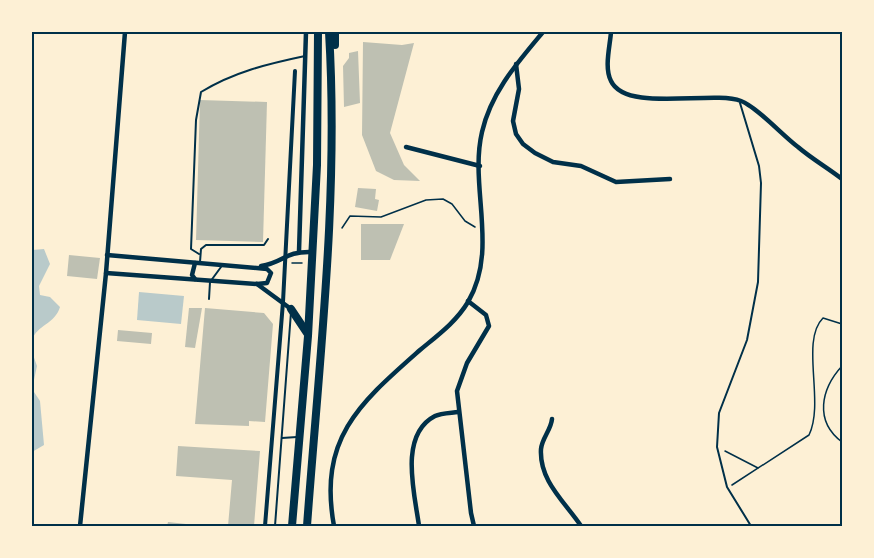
<svg xmlns="http://www.w3.org/2000/svg" width="874" height="558" font-family="Overpass,sans-serif">
  <style>
    .green { fill: #b9caca }
    .building { fill: #bec0b2 }
    .lines { fill: none; stroke-linecap: round; stroke-linejoin: round }
    .path { stroke: #003049; stroke-width: 1.5 }
    .service { stroke: #003049; stroke-width: 2 }
    .pedestrian { stroke: #003049; stroke-width: 4 }
    .minor { stroke: #003049; stroke-width: 4.5 }
    .primary { stroke: #003049; stroke-width: 8 }
    .neatline { fill: none; stroke: #003049; stroke-width: 2 }
  </style>
  <rect width="100%" height="100%" fill="#fdf0d5"/>
  <g class="green">
    <path d="M44,249l6,15 -11,22 1,9 10,2 10,10c-5,17 -23,18 -28,33v-90z"/>
    <polygon points="139,292 184,296 181,324 137,320"/>
    <polygon points="32,352 37,366 32,389 40,401 44,445 32,452"/>
  </g>
  <g class="building">
    <polygon points="363,42 402,45 414,43 390,133 404,165 420,181 394,180 376,171 362,135"/>
    <polygon points="358,51 360,103 344,107 343,66 349,58 349,53"/>
    <polygon points="200,100 267,102 263,242 196,240"/>
    <polygon points="358,188 376,189 375,199 379,200 377,211 355,207"/>
    <polygon points="361,224 404,224 390,260 361,260"/>
    <polygon points="69,255 100,258 97,279 67,276"/>
    <polygon points="189,308 202,308 195,348 185,347"/>
    <polygon points="205,308 264,313 273,324 265,422 249,421 249,426 195,424"/>
    <polygon points="118,330 152,333 151,344 117,341"/>
    <polygon points="178,446 260,451 254,526 228,526 232,480 176,476"/>
    <polygon points="168,522 195,525 195,526 167,526"/>
  </g>
  <g class="lines">
    <g class="path">
      <polyline points="342,228 350,216 381,217 426,200 443,199 452,204 465,221 475,227"/>
      <polyline points="292,263 302,263"/>
      <path d="M842,366c-21,23 -28,55 0,76"/>
      <polyline points="725,451 758,468"/>
      <path d="M732,485l77,-50c16,-33 -9,-94 14,-117l19,6"/>
    </g>
    <g class="service">
      <polyline points="740,103 759,166 761,183 758,282 747,340 719,413 717,447 727,487 751,526"/>
      <path d="M199,254l-8,-5 5,-129 5,-28c33,-20 66,-28 104,-36"/>
      <polyline points="200,262 201,249 206,245 264,245 268,239"/>
      <polyline points="209,299 210,282 221,267"/>
      <polyline points="282,438 297,437"/>
      <polyline points="275,526 291,312"/>
    </g>
    <polyline class="pedestrian" points="265,526 283,302 295,71"/>
    <g class="minor">
      <path d="M611,32c-1,14 -7,36 0,49 15,32 101,9 130,20 16,6 42,35 57,46 14,12 30,21 44,32"/>
      <polyline points="516,64 519,89 513,121 516,134 523,144 535,153 553,162 581,166 616,182 670,179"/>
      <polyline points="406,147 480,166"/>
      <polyline points="299,251 306,32"/>
      <polyline points="195,263 192,275 195,279"/>
      <path d="M261,266c23,-3 23,-15 51,-14"/>
      <polyline points="106,273 257,284 267,283 271,273 267,269 107,255"/>
      <polyline points="257,284 291,309"/>
      <polyline points="468,301 486,315 489,326 467,363 457,391 471,513 474,526"/>
      <path d="M552,419c-1,11 -10,19 -11,30 -2,32 24,53 40,77"/>
      <polyline points="80,526 106,273 125,32"/>
      <path d="M334,526c-16,-88 26,-123 86,-176 18,-15 36,-28 48,-48 31,-53 1,-115 14,-170 9,-40 36,-70 61,-100"/>
      <path d="M419,526c-4,-31 -21,-91 16,-110 6,-3 16,-3 23,-4"/>
    </g>
    <g class="primary">
      <polyline points="335,45 335,32"/>
      <polyline points="291,309 307,333"/>
      <polyline points="292,526 308,336 317,165 318,32"/>
      <path d="M307,526c12,-164 32,-329 22,-494"/>
    </g>
  </g>
  <rect width="874" height="558" fill="none" stroke="#fdf0d5" stroke-width="66"/>
  <rect x="33" y="33" width="808" height="492" class="neatline"/>
</svg>
